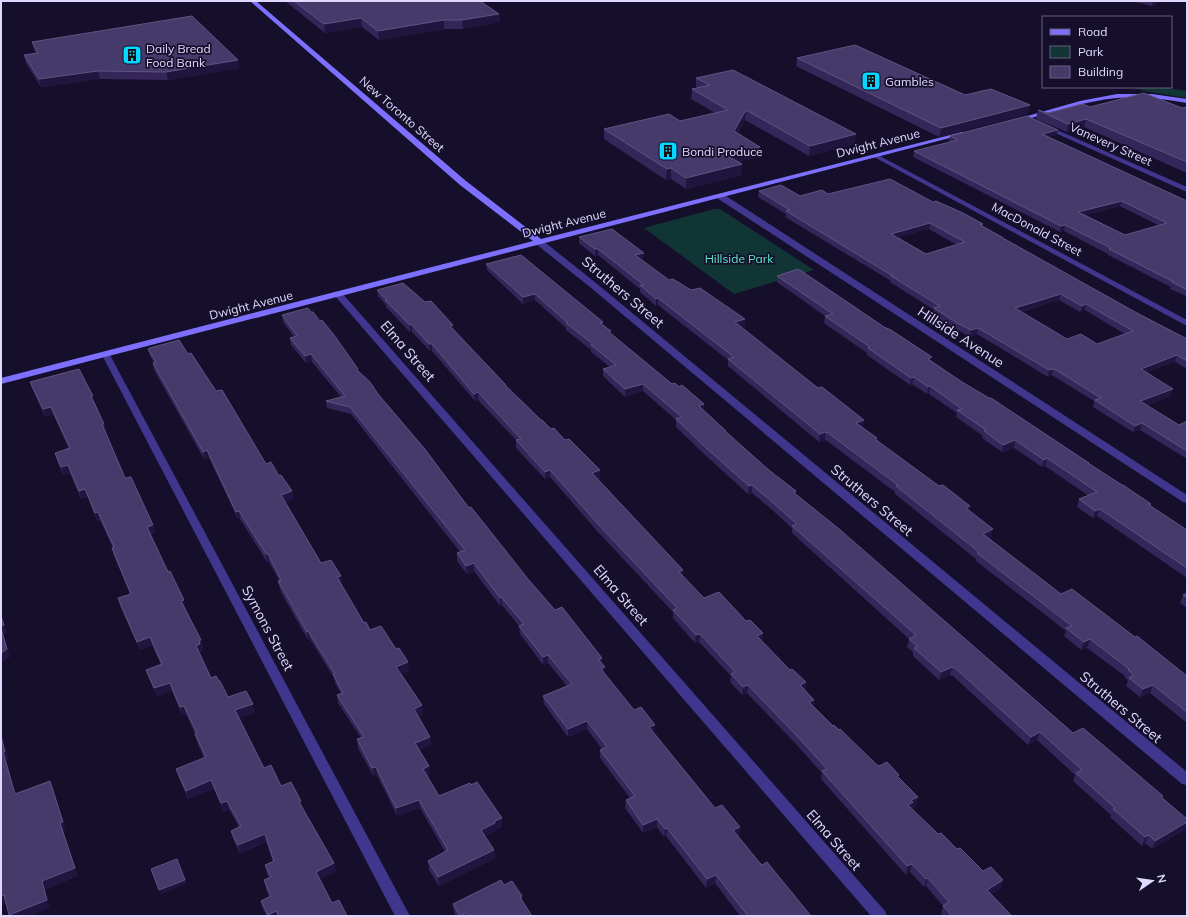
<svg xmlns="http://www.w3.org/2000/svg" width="1188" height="917" font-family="Mulish,sans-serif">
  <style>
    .green { fill: #113435 }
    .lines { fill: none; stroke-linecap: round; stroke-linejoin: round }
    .street { fill: #40368d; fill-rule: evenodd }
    .secondary { fill: #7d70ff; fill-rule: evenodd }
    .wall { fill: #342659; fill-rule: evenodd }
    .shaded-wall { fill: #20153f }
    .building { fill: #463a6b; stroke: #5e5382; fill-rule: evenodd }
    .labels { text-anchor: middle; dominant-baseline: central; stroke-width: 3.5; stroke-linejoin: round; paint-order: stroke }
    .far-poi-label { font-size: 12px; fill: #e0d9ff; stroke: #150f2b; text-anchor: start }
    .far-street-label { font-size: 12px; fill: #e0d9ff; stroke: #150f2b }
    .far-park-label { font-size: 12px; fill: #5be9cf; stroke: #150f2b }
    .street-label { font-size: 14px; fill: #e0d9ff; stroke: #150f2b }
  </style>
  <rect width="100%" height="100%" fill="#150f2b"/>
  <g class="green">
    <polygon points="1132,87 1160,87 1187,91 1187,98 1144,91"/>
    <polygon points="714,209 720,209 814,270 734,294 644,228"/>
  </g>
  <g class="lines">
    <g class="street">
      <polygon points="1044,126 1048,126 1187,187 1187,192 1044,128"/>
      <polygon points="874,155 878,155 1187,320 1187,326 874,157"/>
      <polygon points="717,194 723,194 1187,495 1187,503 1183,502 717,198"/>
      <polygon points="536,240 542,240 596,283 1187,772 1187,785 1182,784 590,287 536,244"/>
      <polygon points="336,293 342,293 885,911 887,916 871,916 336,297 335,295"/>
      <polygon points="106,352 110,355 410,916 395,916 102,355"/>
    </g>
    <g class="secondary">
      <polygon points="250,1 256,1 466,181 541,239 962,132 965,134 1,384 1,378 533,241 460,185"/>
      <path d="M1117,94h35l35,5v4c-23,-4 -47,-7 -70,-5 -34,3 -68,16 -101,24l-3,-2 67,-19z"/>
    </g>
  </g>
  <g class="wall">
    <polygon points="285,1 480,1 499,14 500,22 463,29 444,29 379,40 362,27 325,33"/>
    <polygon points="1131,1 1161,1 1152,6"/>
    <polygon points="32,42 238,60 239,68 168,80 100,79 41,87 26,63 24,55 36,53 34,50"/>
    <polygon points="797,58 965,95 1028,114 939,137 796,66"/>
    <polygon points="696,78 855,144 809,156 745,120 738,133 760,147 759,157 738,162 742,164 741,175 686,189 671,179 666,180 604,139 604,129 680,121 715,113 691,99 692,89 697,88 696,87"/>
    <polygon points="1090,107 1182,108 1187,107 1187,173 1084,127 1067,132 1036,119 1038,110 1048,113"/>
    <path d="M1058,130l-2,5 -8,2 139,64v98l-2,-1 1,-2 -16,-7 1,-2 -63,-32v-1l-44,-23 -4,1 -147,-75 1,-6 36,-9 -1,-1 1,-5zM1120,206l38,19 -33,10 -39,-20z"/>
    <path d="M759,191l41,5 28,-2 105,8 50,24 19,11v1l135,75 50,26v30l-12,-7 -28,10 24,24 -24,9 32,20 8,-4v38l-47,-29 -7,2 -40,-25 1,-6 -39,-24 -4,-2 -3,2 -71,-43 -7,3 -14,-8 -23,-14 1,-5 -44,-28 1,-1 -106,-64 1,-3 -28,-17zM929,229l28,16 -31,9 -28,-17zM1059,300l21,12 5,-2 40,24 -28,10 -30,-5 -46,-27z"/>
    <polygon points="579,237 644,253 643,259 642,260 669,280 691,290 745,319 745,326 741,327 863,427 862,427 877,438 876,440 969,511 991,537 989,538 1061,594 1187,676 1187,723 1150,693 1140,697 1126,686 1128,680 1125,678 1125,676 1087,648 1081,650 1064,636 1066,631 976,561 976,559 895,494 895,492 827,441 825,440 819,442 728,366 728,360 658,305 656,306 640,292 640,289 598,255 595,256 579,243"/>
    <polygon points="486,264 603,322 603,324 611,334 672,384 679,387 704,404 703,410 726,431 726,432 770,471 796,491 796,494 1073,733 1162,798 1187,819 1187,826 1186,829 1152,849 1145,843 1142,846 1110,817 1111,815 1073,781 1075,775 1037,740 1028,745 953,676 950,675 939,680 913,656 913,652 907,647 909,639 792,533 792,528 770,508 752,493 748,494 704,454 676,427 676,420 643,391 625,397 603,376 603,369 610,367 591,352 591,350 566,330 566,328 535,300 523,304 487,270"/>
    <polygon points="777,276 931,361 962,382 1089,463 1089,464 1151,504 1150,506 1187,530 1187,578 1097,516 1093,518 1077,507 1079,499 1089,496 1045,466 1042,467 1014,448 1002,452 982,438 983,436 956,417 957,413 929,394 927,394 912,384 910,385 867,355 867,353 824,323 825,316 777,282"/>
    <polygon points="377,290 425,302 453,325 454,330 506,385 506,386 541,420 565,440 600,470 600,478 598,479 683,576 704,598 746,621 763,633 762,641 805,690 814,700 813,706 833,726 839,730 876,764 899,778 918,797 916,805 911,808 938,834 957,849 983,871 1001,888 991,894 1012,916 942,916 941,914 943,906 926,886 924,887 910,872 906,875 821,779 822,773 795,743 747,693 742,695 730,682 731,676 699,642 695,643 673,618 673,612 598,532 550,477 545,479 516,448 516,440 478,400 475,401 432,351 430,351 412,332 410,332 386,307 386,305 378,296"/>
    <polygon points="282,315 359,371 378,394 469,508 528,579 555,610 602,658 602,663 605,674 634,710 654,733 715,808 739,835 737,836 759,862 811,916 740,916 715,883 706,888 666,836 664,837 657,827 643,833 625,808 626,800 630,798 600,758 600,750 602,749 587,729 568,737 544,704 543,696 567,686 548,663 543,665 520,634 519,626 502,605 500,606 474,571 467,574 457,561 457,553 460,552 351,414 327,408 326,401 341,397 312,362 306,363 291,345 290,338 294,337 283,322"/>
    <polygon points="148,349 188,354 216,391 266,464 279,476 292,491 293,499 285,502 321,563 342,584 341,584 364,623 409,671 401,673 422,705 423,714 418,716 430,737 431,745 419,750 430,774 427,776 439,796 471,785 502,818 502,827 496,829 496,831 485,836 494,850 495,858 439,886 429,870 428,861 445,852 420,808 397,816 377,775 374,777 358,748 357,739 361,738 338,703 337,695 341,694 335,683 334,678 310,639 308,640 282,594 280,589 278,581 279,580 269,562 267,562 240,519 238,519 209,458 204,459 154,370 153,363 154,363 150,356"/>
    <polygon points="30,382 95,403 104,424 106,431 105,431 125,478 153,525 155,532 150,534 186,608 185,609 201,640 203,649 202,649 202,652 200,653 211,678 219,681 228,697 255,712 239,718 264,768 303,808 334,863 336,872 319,879 332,903 347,916 267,916 263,909 261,901 269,897 266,889 264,880 269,878 267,874 265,865 273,862 266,842 240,854 233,839 231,831 239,827 229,809 224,812 214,789 188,799 179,778 176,769 204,758 197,742 195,734 186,714 182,715 172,691 157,696 149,678 146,670 161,665 152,645 140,650 120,606 118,598 130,594 114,556 112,548 113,548 100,520 97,521 88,497 81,499 70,473 63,475 57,460 55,453 69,449 53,414 45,417 33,390"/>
    <polygon points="1187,593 1187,608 1180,603 1183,595"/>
    <polygon points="504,885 522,896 522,901 532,916 456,916 454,912 453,904"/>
  </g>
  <g class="shaded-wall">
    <polygon points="1153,1 1161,1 1152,6"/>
    <polygon points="499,14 500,22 463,29 462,20"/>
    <polygon points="361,18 362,27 325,33 324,24"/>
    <polygon points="444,20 444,29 379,40 378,31"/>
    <polygon points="238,60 239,68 168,80 166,72"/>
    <polygon points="98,71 100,79 41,87 39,79"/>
    <polygon points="1030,105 1028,114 939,137 941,128"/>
    <polygon points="746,110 745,120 733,141 734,131"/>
    <polygon points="1086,119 1084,127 1067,132 1068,124"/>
    <polygon points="1058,130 1056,135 1040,140 1042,134"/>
    <polygon points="856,134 855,144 809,156 810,146"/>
    <polygon points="760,147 759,157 725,165 726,155"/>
    <polygon points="742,164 741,175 686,189 686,178"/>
    <polygon points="671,168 671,179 666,180 667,169"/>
    <polygon points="1122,201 1120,206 1077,218 1078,212"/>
    <polygon points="930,223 929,229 890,240 891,234"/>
    <polygon points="1065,225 1064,231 1060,232 1061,226"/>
    <polygon points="595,249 598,249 598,255 595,256"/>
    <polygon points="644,253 643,259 635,262 635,255"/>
    <polygon points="535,294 535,300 523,304 523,297"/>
    <polygon points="1061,294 1059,300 1013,314 1015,308"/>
    <polygon points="658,298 658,305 656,306 656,299"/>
    <polygon points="1086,304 1085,310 1080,312 1082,306"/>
    <polygon points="745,319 745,326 735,329 735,322"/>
    <rect x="410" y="325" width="2" height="7"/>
    <polygon points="453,325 454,332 450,326"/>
    <polygon points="978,328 977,334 970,337 971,330"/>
    <polygon points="429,344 432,344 432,351 430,351"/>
    <polygon points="311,354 312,362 306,363 305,356"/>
    <polygon points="1177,355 1175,362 1139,375 1141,369"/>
    <polygon points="1053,369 1051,375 1048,377 1049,370"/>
    <polygon points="914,377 912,384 910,385 911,378"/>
    <polygon points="643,384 643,391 625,397 625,389"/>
    <polygon points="930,386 929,394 927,394 928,387"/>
    <polygon points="1173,389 1171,396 1138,408 1140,401"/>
    <polygon points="478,392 478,400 475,401 474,394"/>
    <polygon points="704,404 703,412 699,406"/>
    <polygon points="51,407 53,414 45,417 43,409"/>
    <polygon points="864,420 863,427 855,430 856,423"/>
    <polygon points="1142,423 1140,430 1133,432 1135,426"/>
    <polygon points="102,424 104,424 106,431 104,432"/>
    <polygon points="825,432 825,440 819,442 820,434"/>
    <polygon points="1015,440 1014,448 1002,452 1003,445"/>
    <polygon points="207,450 209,458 204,459 203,452"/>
    <polygon points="1047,458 1045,466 1042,467 1044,460"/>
    <polygon points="68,465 70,473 63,475 61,467"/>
    <polygon points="550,470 550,477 545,479 545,472"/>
    <polygon points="600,470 600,478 592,481 592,473"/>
    <polygon points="752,485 752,493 748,494 749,486"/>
    <polygon points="85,489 88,497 81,499 79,491"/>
    <polygon points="292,491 293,499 283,502 281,495"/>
    <polygon points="970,506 969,514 966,508"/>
    <polygon points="1100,509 1097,516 1093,518 1095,511"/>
    <polygon points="239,511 240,519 238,519 236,512"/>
    <polygon points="98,512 100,520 97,521 95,513"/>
    <polygon points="153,525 155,532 149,535 147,527"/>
    <polygon points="993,529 991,537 981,541 983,534"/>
    <polygon points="266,554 268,554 269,562 267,562"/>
    <polygon points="474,563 474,571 467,574 466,566"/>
    <polygon points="683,570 683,578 679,572"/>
    <polygon points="341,576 342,584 338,585 337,577"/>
    <polygon points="501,597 502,605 500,606 500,598"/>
    <polygon points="184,600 186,608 183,609 181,601"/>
    <polygon points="1,615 7,633 3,634 10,657 1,663"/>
    <polygon points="308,631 310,639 308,640 307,632"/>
    <polygon points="763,633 762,641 756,644 757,636"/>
    <polygon points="700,634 699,642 695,643 696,635"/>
    <polygon points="150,637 152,645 140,650 137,642"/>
    <polygon points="1090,639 1087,648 1081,650 1084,642"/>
    <polygon points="201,640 203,649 202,649 202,652 198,654 196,646 199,641"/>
    <polygon points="548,655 548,663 543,665 543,657"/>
    <polygon points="602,658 602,667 599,660"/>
    <polygon points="408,662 409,671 397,675 396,667"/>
    <polygon points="605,667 605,675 601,669"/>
    <polygon points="952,667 950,675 939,680 941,672"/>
    <polygon points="1,676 3,684 1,685"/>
    <polygon points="806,682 805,691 800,685"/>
    <polygon points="170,683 172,691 157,696 154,688"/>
    <polygon points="748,685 747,693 742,695 743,687"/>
    <polygon points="1153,685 1150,693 1140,697 1143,689"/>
    <polygon points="814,700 813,708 809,702"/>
    <polygon points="253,704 255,712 237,719 235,710"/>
    <polygon points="422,705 423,714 415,717 414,709"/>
    <polygon points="184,706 186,714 182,715 180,707"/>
    <polygon points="587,721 587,729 568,737 568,729"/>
    <polygon points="655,725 654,733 649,727"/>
    <polygon points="1040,732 1037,740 1028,745 1031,737"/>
    <polygon points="1,734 9,760 6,760 18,803 15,794 3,752"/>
    <polygon points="430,737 431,745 416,751 415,743"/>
    <polygon points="429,766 430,774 424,777 423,769"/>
    <polygon points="376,767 377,775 374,777 372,768"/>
    <polygon points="211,780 214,789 188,799 186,791"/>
    <polygon points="50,781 66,831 63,832 78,876 45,890 50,908 31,916 10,916 9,915 42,881 60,823"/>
    <polygon points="918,797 916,805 912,807 911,811 908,805 911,800"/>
    <polygon points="419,800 420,808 397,816 396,808"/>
    <polygon points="227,801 229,809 224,812 221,803"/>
    <polygon points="301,801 303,809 299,802"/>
    <polygon points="502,818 502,827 496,829 496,831 482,838 481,830 495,821"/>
    <polygon points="657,819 657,827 643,833 643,825"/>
    <polygon points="1187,822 1187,826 1186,829 1152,849 1155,841"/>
    <polygon points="740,827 739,835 732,838 733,830"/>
    <polygon points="667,828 666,836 664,837 665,829"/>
    <polygon points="265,834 266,842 240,854 238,845"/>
    <polygon points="1149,835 1145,843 1142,846 1145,837"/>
    <polygon points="494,850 495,858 439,886 438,877"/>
    <polygon points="334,863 336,872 317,880 316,872"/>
    <polygon points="912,864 910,872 906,875 907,866"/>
    <polygon points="716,875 715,883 706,888 707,879"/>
    <polygon points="928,878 926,886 924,887 926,879"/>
    <polygon points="185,880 186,884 161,894 159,890"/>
    <polygon points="1003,880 1001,888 985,898 987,890"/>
    <polygon points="4,895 8,903 1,906 1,896"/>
    <polygon points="276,911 278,916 269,916 268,915"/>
    <polygon points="467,913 467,916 461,916"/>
  </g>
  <g class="building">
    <polygon points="294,1 480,1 499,14 462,20 444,20 378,31 361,18 324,24"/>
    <polygon points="192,16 238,60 166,72 98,71 39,79 24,55 38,53 32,42"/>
    <polygon points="855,45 965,95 991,89 1030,105 941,128 797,58"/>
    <polygon points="733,70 856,134 810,146 746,110 734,131 760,147 726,155 742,164 686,178 671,168 667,169 604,129 669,114 680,121 728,110 692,89 710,85 696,78"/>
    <polygon points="1144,93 1182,108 1187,107 1187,162 1086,119 1068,124 1038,110 1048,113 1083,104 1090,107"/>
    <path d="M1027,116l31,14 -16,4 145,67v89l-15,-8h2l-65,-33 2,-1 -46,-23 -4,1 -147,-75 44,-11 -8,-4zM1122,201l45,22 -42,12 -47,-23z"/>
    <path d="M890,179l43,23 3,-1 27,12 20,11 -3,1 22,12h-1l136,76 50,26v22l-10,-6 -36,14 32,20 -33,12 39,24 8,-4v30l-45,-28 -7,3 -40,-26 6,-2 -45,-28 -3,-1 -4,1 -71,-42 -7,2 -14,-7 -23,-15 6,-2 -49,-30h2l-107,-65 4,-1 -31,-19 22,-6 19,11 22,-6 6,4zM930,223l35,19 -39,12 -35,-20zM1061,294l21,12 4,-2 47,27 -36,13 -16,-10 -14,5 -52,-31z"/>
    <polygon points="612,229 644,253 635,255 669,280 673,279 691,290 700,288 745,319 735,322 818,388 822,387 864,420 856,423 877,438 875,439 939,486 943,485 970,506 966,508 993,529 983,534 1061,594 1072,589 1135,637 1137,636 1187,676 1187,712 1153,685 1143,689 1129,678 1134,675 1128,670 1129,669 1090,639 1084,642 1066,628 1072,626 977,553 979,552 896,486 898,485 828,433 825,432 820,434 728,359 734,357 658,298 656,299 640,285 644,285 598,249 595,249 579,237"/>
    <polygon points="521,255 603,322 600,323 611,331 609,332 672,384 675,383 679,387 682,385 704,404 699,406 726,431 725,431 770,471 796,491 793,492 838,528 1073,733 1083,728 1163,796 1161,797 1187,819 1187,822 1155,841 1149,835 1145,837 1113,809 1115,808 1076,773 1082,770 1040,732 1031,737 955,668 952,667 941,672 914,648 917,646 909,639 916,635 792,526 797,524 771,501 752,485 749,486 705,447 676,419 682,417 643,384 625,389 603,369 616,365 591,345 593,344 566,323 568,323 535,294 523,297 486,264"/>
    <polygon points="798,269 803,272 884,327 891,330 932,357 928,359 962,382 989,398 991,398 1089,463 1088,463 1122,485 1123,485 1151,504 1149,505 1187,530 1187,568 1100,509 1095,511 1079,499 1097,492 1047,458 1044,460 1015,440 1003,445 984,431 986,430 957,410 962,409 930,386 928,387 914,377 911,378 868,348 870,347 825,316 833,314 777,276"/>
    <polygon points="403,283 425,302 431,301 453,325 450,326 506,385 505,385 541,420 542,420 551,429 554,428 565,440 569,439 600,470 592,473 683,570 679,572 704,598 719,592 746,621 750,620 763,633 757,636 790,670 792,669 806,682 800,685 814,700 809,702 833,726 834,725 839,730 840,729 876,764 879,766 887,762 899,775 897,776 918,797 911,800 913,802 908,805 938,834 941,833 957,849 960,848 983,871 991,867 1003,880 987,890 1012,916 952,916 943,906 949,902 928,878 926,879 912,864 907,866 822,771 827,769 796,735 748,685 743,687 731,674 735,672 700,634 696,635 673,610 677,608 598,524 550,470 545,472 516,440 521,439 478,392 474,394 432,344 429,344 412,325 410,325 385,300 387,300 377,290"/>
    <polygon points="308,308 311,312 313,312 320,321 322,320 334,335 358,369 357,370 370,382 378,394 424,448 469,508 471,507 528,579 555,610 562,607 602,658 599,660 605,667 601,669 634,710 641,707 655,725 649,727 715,808 722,805 740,827 733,830 759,862 762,865 767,862 811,916 748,916 716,875 707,879 667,828 665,829 657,819 643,825 626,800 635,796 600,750 607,747 587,721 568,729 543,696 572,684 548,655 543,657 519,626 524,624 501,597 500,598 474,563 466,566 457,553 465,550 350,407 326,401 345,396 311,354 305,356 290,338 297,336 282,315"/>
    <polygon points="179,340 188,354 191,353 216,391 222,390 266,464 271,462 279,476 281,475 292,491 281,495 321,563 331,560 341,576 337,577 364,623 366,622 370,630 381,626 396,649 399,648 408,662 396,667 422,705 414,709 430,737 415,743 429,766 423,769 439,796 470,783 471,785 477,782 502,818 495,821 495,823 481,830 494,850 438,877 428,861 448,850 419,800 396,808 376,767 372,768 357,739 364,737 337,695 343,693 333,674 335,674 308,631 307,632 281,586 278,581 281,580 268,554 266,554 239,511 236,512 207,450 203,452 153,363 156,362 148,349 150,348"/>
    <polygon points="79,369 93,396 91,396 104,424 102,424 125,478 131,477 153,525 147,527 168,572 170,571 184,600 181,601 201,640 199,641 200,644 196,646 211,678 216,676 219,681 220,681 228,697 246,691 253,704 235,710 264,768 271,765 281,786 291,782 301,801 299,802 334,863 316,872 332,903 339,900 347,916 283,916 283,915 279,916 276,911 268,915 261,901 271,896 264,880 271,877 265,865 274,861 265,834 238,845 231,831 241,826 227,801 221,803 211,780 186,791 176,769 206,757 195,734 197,733 184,706 180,707 170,683 154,688 146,670 162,664 150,637 137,642 118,598 131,594 112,548 114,547 98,512 95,513 85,489 79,491 68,465 61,467 55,453 70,448 51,407 43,409 30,382"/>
    <polygon points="1187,593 1187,598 1183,595"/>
    <polygon points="1,616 4,625 1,626"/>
    <polygon points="1,628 7,649 1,653"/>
    <polygon points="1,736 5,752 3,752 15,794 50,781 63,822 60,823 75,868 42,881 47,900 9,915 4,895 1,896"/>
    <polygon points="177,859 185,880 159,890 151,869"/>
    <polygon points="501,880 504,885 512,881 522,896 520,897 532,916 468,916 467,913 460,916 453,904"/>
  </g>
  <defs>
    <g id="building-square" transform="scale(1)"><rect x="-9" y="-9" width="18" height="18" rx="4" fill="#05d5ff" stroke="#150f2b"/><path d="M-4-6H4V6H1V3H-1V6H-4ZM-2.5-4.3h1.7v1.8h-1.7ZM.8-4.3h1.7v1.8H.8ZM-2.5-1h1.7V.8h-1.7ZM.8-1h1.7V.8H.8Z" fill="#111"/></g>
  </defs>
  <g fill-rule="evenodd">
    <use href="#building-square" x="132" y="55"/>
    <use href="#building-square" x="871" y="81"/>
    <use href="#building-square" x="668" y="151"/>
  </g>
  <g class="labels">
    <g class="far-poi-label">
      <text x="146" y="48">Daily Bread<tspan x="146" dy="14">Food Bank</tspan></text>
      <text x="885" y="81">Gambles</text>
      <text x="682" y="151">Bondi Produce</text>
    </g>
    <g class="far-street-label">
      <text transform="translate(402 114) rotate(41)">New Toronto Street</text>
      <text transform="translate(878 143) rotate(-14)">Dwight Avenue</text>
      <text transform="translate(1111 144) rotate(24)">Vanevery Street</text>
      <text transform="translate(564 223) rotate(-14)">Dwight Avenue</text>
      <text transform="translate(1037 229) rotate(28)">MacDonald Street</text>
      <text transform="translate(251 305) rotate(-14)">Dwight Avenue</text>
    </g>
    <g class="far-park-label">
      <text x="739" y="258">Hillside Park</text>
    </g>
    <g class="street-label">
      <text transform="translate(623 292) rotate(40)">Struthers Street</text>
      <text transform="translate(961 337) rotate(33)">Hillside Avenue</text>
      <text transform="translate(408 351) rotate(49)">Elma Street</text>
      <text transform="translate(872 500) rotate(40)">Struthers Street</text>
      <text transform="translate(621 595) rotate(49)">Elma Street</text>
      <text transform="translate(268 628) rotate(62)">Symons Street</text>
      <text transform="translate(1121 707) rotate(40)">Struthers Street</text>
      <text transform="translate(834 840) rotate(49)">Elma Street</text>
    </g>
  </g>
  <rect width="1188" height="917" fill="none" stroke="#e0d9ff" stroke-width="4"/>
  <rect x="1042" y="16" width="130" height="72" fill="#150f2b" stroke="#666080"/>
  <rect x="1050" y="29" width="20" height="6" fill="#7d70ff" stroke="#666080"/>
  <text x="1078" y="36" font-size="12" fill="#e0d9ff">Road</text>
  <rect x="1050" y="46" width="20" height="12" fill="#113435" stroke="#666080"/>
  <text x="1078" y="56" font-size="12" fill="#e0d9ff">Park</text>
  <rect x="1050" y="66" width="20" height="12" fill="#463a6b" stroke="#666080"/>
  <text x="1078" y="76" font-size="12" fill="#e0d9ff">Building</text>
  <g transform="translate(1152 881) rotate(77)" stroke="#150f2b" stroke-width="3" paint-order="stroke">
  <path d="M0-3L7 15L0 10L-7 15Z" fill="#e0d9ff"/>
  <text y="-6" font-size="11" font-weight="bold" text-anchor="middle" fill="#e0d9ff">N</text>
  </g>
</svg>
